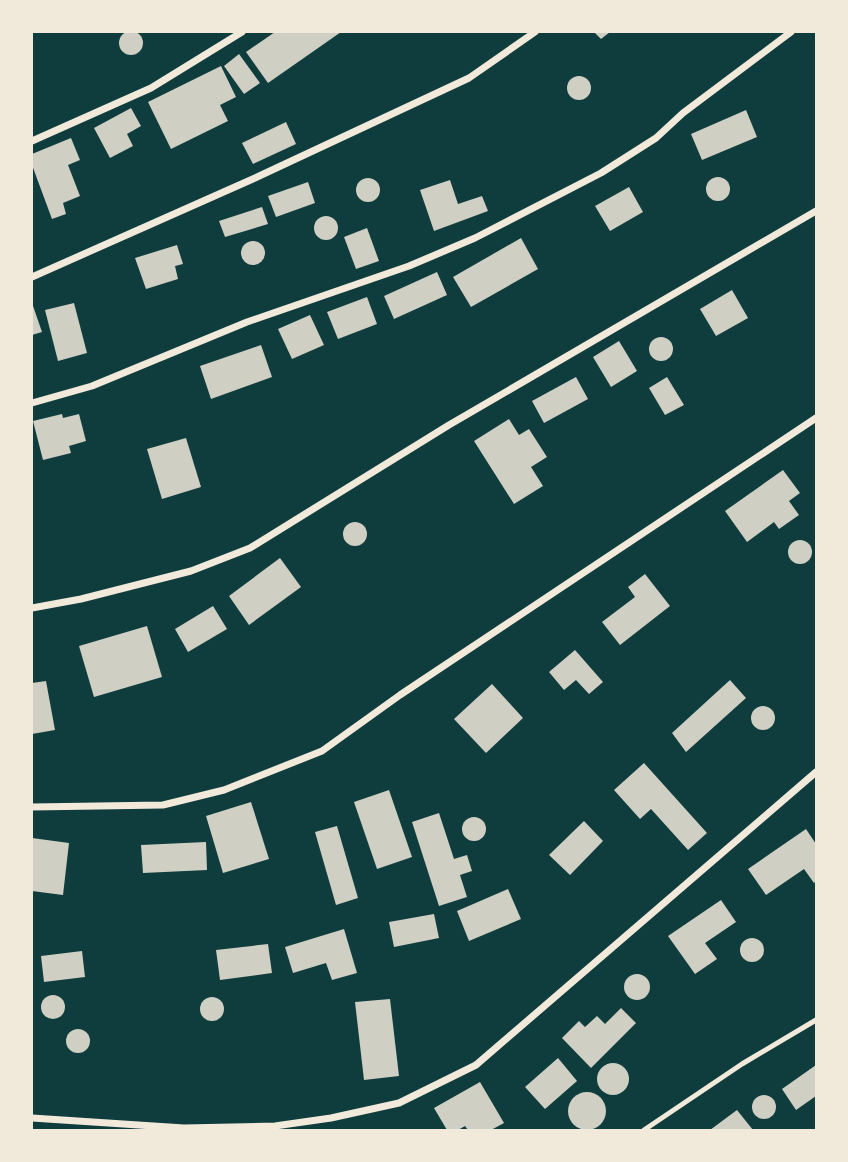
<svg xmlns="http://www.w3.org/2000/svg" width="848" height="1162" font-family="'Alegreya Sans',sans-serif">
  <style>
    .building { fill: #cfcfc3 }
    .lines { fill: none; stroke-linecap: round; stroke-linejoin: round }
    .service { stroke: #f1e9da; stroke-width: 5 }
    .minor { stroke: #f1e9da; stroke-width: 7 }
  </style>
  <rect width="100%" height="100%" fill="#0f3d3e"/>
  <g class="building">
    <circle cx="131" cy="43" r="12"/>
    <polygon points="275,32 341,32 268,83 246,52"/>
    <polygon points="594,32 610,32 601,39"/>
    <polygon points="239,54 260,83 244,94 224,66"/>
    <polygon points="221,66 236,97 220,105 228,121 171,149 148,102"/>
    <circle cx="579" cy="88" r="12"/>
    <polygon points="131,108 141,126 127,134 133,146 110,158 94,128"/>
    <polygon points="746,110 757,137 702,160 691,134"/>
    <polygon points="286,122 296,144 253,164 242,143"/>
    <polygon points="71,138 80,160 68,165 80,196 63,203 66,214 52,219 32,165 32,154"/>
    <circle cx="718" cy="189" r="12"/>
    <circle cx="368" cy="190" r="12"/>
    <polygon points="450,180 458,204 482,196 488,211 434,231 420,190"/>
    <polygon points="308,182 315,203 276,217 268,196"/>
    <polygon points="629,187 643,212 610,231 595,206"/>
    <polygon points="262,207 268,224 225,237 219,221"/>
    <circle cx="326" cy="228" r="12"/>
    <polygon points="367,228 379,261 356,269 344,237"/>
    <polygon points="521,238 538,269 471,307 453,277"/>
    <circle cx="253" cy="253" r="12"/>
    <polygon points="177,245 183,264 175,266 178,279 146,289 135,258"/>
    <polygon points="437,272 447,295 394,319 384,296"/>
    <polygon points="732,290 748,318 716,336 700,309"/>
    <polygon points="367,297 377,324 338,339 327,312"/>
    <polygon points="32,303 42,332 32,335"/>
    <polygon points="74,303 87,353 58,361 45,310"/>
    <polygon points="310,315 324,345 292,359 278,329"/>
    <circle cx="661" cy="349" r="12"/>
    <polygon points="619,341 637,371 611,387 593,357"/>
    <polygon points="261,345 272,377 211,399 200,366"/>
    <polygon points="576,377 588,399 544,423 532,401"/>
    <polygon points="667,377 684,405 665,415 649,388"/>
    <polygon points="62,414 63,418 79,414 86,441 69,446 71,453 43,460 33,421"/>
    <polygon points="509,419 519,435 529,429 547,457 531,467 543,486 514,504 474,441"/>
    <polygon points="186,438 201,487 162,499 147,449"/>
    <polygon points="783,470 800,493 789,501 799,515 779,529 774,522 747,542 725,511"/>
    <circle cx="355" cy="534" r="12"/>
    <circle cx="800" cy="552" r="12"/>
    <polygon points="280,558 301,587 249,625 229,596"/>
    <polygon points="645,574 670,606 620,645 602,622 635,597 628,587"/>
    <polygon points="213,606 227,629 188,652 175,629"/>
    <polygon points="147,626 162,677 94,697 79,646"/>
    <polygon points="575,650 603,682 589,694 576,680 564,690 549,672"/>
    <polygon points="730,680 746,698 686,752 672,733"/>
    <polygon points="46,681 55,730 32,734 32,683"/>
    <polygon points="492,684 523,718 486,753 454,719"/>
    <circle cx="763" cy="718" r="12"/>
    <polygon points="644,763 707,833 688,850 651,809 640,819 614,790"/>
    <polygon points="389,790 412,857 377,869 354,802"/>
    <polygon points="251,802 269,859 223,873 206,816"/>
    <polygon points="439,813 454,859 467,855 472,871 460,875 467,897 439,906 412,822"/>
    <circle cx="474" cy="829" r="12"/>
    <polygon points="584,821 603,841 570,875 549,855"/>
    <polygon points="337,826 358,898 336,905 315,832"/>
    <polygon points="806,829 816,844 816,881 814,883 804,869 766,895 748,869"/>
    <polygon points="32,838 69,843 63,895 32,891"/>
    <polygon points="206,842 207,870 143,873 141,845"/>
    <polygon points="508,889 521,919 469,941 457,911"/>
    <polygon points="721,900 736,922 705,943 717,959 695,974 668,936"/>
    <polygon points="434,914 439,938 394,947 389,922"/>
    <polygon points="344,929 357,973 332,980 326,963 293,973 285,947"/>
    <circle cx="752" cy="950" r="12"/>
    <polygon points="268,944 272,973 220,980 216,950"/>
    <polygon points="82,951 85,977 44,982 41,956"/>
    <circle cx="637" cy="987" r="13"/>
    <circle cx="53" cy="1007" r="12"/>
    <circle cx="212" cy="1009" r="12"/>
    <polygon points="390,999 399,1076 364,1080 355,1002"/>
    <polygon points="621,1008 636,1023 591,1068 562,1038 579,1021 585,1027 597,1016 605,1024"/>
    <circle cx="78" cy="1041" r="12"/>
    <polygon points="558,1058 577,1081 545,1109 525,1087"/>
    <circle cx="613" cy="1079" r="16"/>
    <polygon points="816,1065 816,1096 796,1110 782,1089"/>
    <polygon points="480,1082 504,1123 491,1130 468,1130 465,1126 458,1130 447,1130 434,1108"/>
    <circle cx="587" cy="1111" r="19"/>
    <circle cx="764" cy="1107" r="12"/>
    <polygon points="737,1110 753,1130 710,1130"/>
  </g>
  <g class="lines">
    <polyline class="service" points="644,1130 742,1064 816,1020"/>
    <g class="minor">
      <polyline points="32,141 151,88 242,32"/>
      <polyline points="32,277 255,178 469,78 535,32"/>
      <polyline points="32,403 92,386 247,322 409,266 475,238 601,173 656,138 683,113 791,32"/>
      <polyline points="32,608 81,599 191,571 250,548 449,425 816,211"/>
      <polyline points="32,807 163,805 224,790 322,751 400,695 816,418"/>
      <polyline points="32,1118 184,1128 275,1126 331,1118 399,1103 476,1065 816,772"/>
    </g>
  </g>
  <rect width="848" height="1162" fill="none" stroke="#f1e9da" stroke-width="66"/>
</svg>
